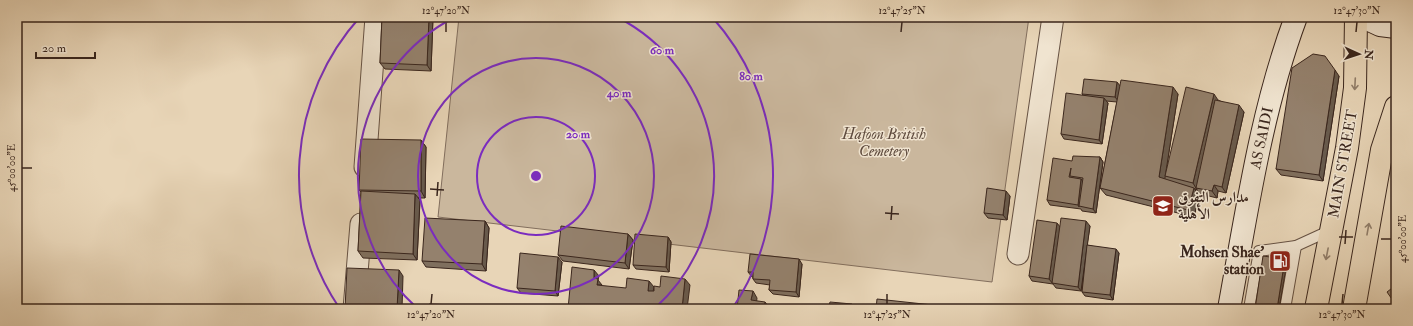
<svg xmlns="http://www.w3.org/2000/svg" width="1413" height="326" font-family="'IM FELL Double Pica',Amiri,serif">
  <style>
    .green { fill: #cab79d; stroke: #826e5d }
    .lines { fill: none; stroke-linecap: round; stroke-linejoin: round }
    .lane-casing { stroke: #665244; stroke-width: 12 }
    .street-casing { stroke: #665244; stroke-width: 23 }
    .secondary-casing { stroke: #3a261d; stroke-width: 24 }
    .primary-casing { stroke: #3a261d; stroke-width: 24 }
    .lane { stroke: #f0e4d0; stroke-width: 10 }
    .street { stroke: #f0e4d0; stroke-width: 21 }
    .secondary { stroke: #f0e4d0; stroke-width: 22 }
    .primary { stroke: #e8d5b7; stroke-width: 22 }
    .wall { fill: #7f6f5e; stroke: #3a261d }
    .shaded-wall { fill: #685a4c; stroke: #3a261d }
    .building { fill: #94816d; stroke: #3a261d }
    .oneway { stroke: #917e6a }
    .ticks { fill: none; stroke: #3a261d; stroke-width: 1.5 }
    .ring { fill: none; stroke: #7b2cbf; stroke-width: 2 }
    .labels { text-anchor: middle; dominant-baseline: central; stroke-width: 3; stroke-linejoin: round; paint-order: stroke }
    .park-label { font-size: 15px; font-style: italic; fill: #5e4a3d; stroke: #f0e4d0 }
    .street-label { font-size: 15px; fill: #3a261d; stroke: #f0e4d0 }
    .poi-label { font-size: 15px; font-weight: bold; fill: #3a261d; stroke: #f0e4d0; text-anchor: start }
    .centre { fill: #7b2cbf; stroke: #f0e4d0; stroke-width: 2 }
    .ring-label { font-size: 12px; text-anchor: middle; font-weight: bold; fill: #7b2cbf; stroke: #f0e4d0; stroke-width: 3; stroke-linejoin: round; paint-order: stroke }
    .neatline { fill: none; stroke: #3a261d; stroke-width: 1.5 }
    .ticks-label { font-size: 10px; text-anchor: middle; fill: #3a261d }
  </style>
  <rect width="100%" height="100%" fill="#e8d5b7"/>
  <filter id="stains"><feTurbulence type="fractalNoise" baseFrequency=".005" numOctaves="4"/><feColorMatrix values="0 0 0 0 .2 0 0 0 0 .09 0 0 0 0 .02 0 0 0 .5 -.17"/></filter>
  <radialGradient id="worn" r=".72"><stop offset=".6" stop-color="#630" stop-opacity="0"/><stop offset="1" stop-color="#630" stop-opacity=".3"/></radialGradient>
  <polygon class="green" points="459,17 1029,17 992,282 438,217"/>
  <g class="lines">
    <g class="lane-casing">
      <g id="lane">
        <polyline points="1249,309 1259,251 1296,246 1331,230"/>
        <polyline points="1285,309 1296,246"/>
      </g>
    </g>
    <g class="street-casing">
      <g id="street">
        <polyline points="365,167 376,17"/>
        <polyline points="1018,254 1053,17"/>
        <polyline points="354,309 361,224"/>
      </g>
    </g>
    <g class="secondary-casing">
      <g id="secondary">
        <polyline points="1363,17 1380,25 1396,27"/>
        <path d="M1229,309c18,-98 32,-198 67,-292"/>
      </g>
    </g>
    <g class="primary-casing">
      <g id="primary">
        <polyline points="1316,309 1347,148 1355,88 1356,17"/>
        <polyline points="1354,309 1382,150 1396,107"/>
      </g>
    </g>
    <use href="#lane" class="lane"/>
    <use href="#street" class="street"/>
    <use href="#secondary" class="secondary"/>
    <use href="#primary" class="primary"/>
  </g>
  <g class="wall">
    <polygon points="382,17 433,17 431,71 385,69 380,63"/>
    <polygon points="1339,76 1323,181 1281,175 1276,169"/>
    <polygon points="1120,86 1178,94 1166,171 1218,100 1244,112 1226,193 1218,191 1217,198 1201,194 1197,190 1195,189 1199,196 1194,217 1106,195 1100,188 1117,102 1106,101 1108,103 1102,144 1064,139 1061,134 1083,95 1082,94"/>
    <polygon points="421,140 426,147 425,198 418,198 420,200 417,260 363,258 358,251 361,192 359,190"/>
    <polygon points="1100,157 1103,162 1096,213 1082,211 1081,209 1050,205 1047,200 1072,161"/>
    <polygon points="1010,196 1007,220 988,218 984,213"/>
    <polygon points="485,221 489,228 486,271 426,267 422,261"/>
    <polygon points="1060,226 1090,226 1087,245 1119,253 1113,300 1085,296 1082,292 1085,260 1081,291 1056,288 1053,284 1032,281 1029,276"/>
    <polygon points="628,234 633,240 629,269 563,261 558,255"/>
    <polygon points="668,237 671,242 669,272 636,269 633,265"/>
    <polygon points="562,262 558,296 521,293 517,288"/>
    <polygon points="802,264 799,297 773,294 769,290 770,285 756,283 753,279 753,277 752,277 748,272"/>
  </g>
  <g class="shaded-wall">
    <polygon points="429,17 433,17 431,71 427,65"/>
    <polygon points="1335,70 1339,76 1323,181 1319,175"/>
    <polygon points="1117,82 1121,87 1119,102 1115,97"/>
    <polygon points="1173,87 1178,94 1164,184 1159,177"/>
    <polygon points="1214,94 1218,100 1198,188 1196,188 1197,190 1193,183"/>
    <polygon points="1104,98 1108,103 1102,144 1099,140"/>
    <polygon points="1239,105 1244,112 1226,193 1222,187"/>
    <polygon points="421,140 426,147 425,198 421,191"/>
    <polygon points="1100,157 1103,162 1096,213 1093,209"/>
    <polygon points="1081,179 1085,184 1079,207 1078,205"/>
    <polygon points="1214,185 1218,191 1217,198 1212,191"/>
    <polygon points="1194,188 1199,196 1194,217 1188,210"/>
    <polygon points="1006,191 1010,196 1007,220 1003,215"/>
    <polygon points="415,194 420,200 417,260 413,254"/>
    <polygon points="485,221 489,228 486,271 482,264"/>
    <polygon points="1086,221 1090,226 1081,291 1078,287"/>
    <polygon points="1057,223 1061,228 1053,284 1049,279"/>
    <polygon points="628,234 633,240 629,269 625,263"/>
    <polygon points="668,237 671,242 669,272 666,267"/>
    <polygon points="1116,249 1119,253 1113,300 1110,295"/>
    <polygon points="558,257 562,262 558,296 555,291"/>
    <polygon points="799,259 802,264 799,297 796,292"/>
    <polygon points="1285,259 1287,262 1279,309 1277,309"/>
    <polygon points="399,270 403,276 402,309 397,309"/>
    <polygon points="594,270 599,276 598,280 602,285 597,285 594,278"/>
    <polygon points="685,279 690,285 687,309 682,309"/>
    <polygon points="649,281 654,287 652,297 648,291"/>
    <polygon points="753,291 757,298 756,306 751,300"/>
    <polygon points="765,302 770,308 764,308"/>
    <polygon points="852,304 855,309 852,309"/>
  </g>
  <g class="building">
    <polygon points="382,17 429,17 427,65 380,63"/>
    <polygon points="1313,54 1325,56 1335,70 1319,175 1276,169 1292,68"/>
    <polygon points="1084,79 1117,82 1115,97 1082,94"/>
    <polygon points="1121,80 1173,87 1159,177 1194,188 1188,210 1100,188"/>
    <polygon points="1186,87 1214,94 1193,183 1165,176"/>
    <polygon points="1066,93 1104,98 1099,140 1061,134"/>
    <polygon points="1215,100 1239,105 1222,187 1214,185 1212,191 1196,188"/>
    <polygon points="361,139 421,140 421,191 359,190"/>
    <polygon points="1073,156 1100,157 1093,209 1079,206 1083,178 1070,176 1071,168 1069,177 1081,179 1078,205 1047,200 1053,158 1072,161"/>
    <polygon points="987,188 1006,191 1003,215 984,213"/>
    <polygon points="361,191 415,194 413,254 358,251"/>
    <polygon points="425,218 485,221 482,264 422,261"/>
    <polygon points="1061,218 1086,221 1078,287 1052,283"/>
    <polygon points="1037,220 1057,223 1049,279 1029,276"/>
    <polygon points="561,226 628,234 625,263 558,255"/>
    <polygon points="635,234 668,237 666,267 633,265"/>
    <polygon points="1087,245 1116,249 1110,295 1082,292"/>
    <polygon points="520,253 558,257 555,291 517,288"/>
    <polygon points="750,254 799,259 796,292 769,290 770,280 753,279 753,272 748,272"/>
    <polygon points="1263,256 1285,259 1277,309 1255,309"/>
    <polygon points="572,267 594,270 594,278 598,279 597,285 626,288 627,278 649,281 648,291 654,291 654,286 660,287 661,276 685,279 682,309 609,309 603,308 603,309 568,309"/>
    <polygon points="347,268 399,270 397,309 345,309"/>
    <polygon points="1396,285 1396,305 1387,292"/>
    <polygon points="739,290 753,291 751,300 765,302 764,308 774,309 737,309"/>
    <polygon points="877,299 942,306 942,309 876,309"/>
    <polygon points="830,302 852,304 852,309 828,309"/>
    <polygon points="429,304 482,306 482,309 428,309"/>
  </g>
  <defs><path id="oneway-shaft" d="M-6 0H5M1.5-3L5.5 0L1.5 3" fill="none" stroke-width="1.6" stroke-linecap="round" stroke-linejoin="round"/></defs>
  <g class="oneway">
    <use href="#oneway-shaft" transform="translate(1355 84) rotate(93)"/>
    <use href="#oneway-shaft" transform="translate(1368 229) rotate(-80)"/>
    <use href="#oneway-shaft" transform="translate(1327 254) rotate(101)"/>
  </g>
  <path class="ticks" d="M446,32v-10M901,32l1,-10M1356,32l1,-10M22,168h10M430,189l14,1M437,196l1,-14M885,213l14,1M891,220l1,-14M1339,237h14M1381,239h10M1345,244l1,-14M431,304l1,-10M887,304v-10M1342,304l1,-10"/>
  <g class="ring">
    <circle cx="536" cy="176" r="59"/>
    <circle cx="536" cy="176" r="118"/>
    <path d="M417 308A178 178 0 0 1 455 17M617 17A178 178 0 0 1 655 308"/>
    <path d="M340 309A237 237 0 0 1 360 17M712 17A237 237 0 0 1 732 309"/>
  </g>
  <defs>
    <g id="school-square" transform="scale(1.15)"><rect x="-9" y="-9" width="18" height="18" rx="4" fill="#8f2418" stroke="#f0e4d0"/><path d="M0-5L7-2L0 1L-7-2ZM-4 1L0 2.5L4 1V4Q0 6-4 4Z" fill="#fff"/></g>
    <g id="fuel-square" transform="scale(1.15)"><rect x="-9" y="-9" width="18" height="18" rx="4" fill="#8f2418" stroke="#f0e4d0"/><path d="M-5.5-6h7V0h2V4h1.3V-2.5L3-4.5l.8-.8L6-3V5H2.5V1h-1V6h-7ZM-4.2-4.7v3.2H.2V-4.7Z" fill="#fff"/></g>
  </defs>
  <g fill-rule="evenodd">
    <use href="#school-square" x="1163" y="206"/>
    <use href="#fuel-square" x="1280" y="261"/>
  </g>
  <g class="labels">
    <g class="park-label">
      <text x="884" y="134">Hafoon British<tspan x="884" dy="17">Cemetery</tspan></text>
    </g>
    <g class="street-label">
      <text transform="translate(1262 138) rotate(-78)">AS SAIDI</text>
      <text transform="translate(1343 164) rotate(-80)">MAIN STREET</text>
    </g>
    <g class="poi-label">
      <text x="1178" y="197">مدارس التفوق<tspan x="1178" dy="17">الأهلية</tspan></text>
      <text x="1264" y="252" text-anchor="end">Mohsen Shae'<tspan x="1264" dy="17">station</tspan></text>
    </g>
  </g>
  <circle cx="536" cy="176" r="6" class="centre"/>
  <g class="ring-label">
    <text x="662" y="54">60 m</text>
    <text x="751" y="80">80 m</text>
    <text x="619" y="97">40 m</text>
    <text x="578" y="138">20 m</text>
  </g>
  <rect width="1413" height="326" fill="none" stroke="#e8d5b7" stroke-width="44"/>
  <g transform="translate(1359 54) rotate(93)" stroke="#f0e4d0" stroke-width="3" paint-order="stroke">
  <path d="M0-3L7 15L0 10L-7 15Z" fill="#3a261d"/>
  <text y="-6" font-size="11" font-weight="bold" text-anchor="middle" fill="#3a261d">N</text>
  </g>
  <path d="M36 52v6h59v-6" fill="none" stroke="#3a261d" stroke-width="2"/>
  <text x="42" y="52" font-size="12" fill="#3a261d" stroke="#f0e4d0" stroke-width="3" paint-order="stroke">20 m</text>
  <rect x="22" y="22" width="1369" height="282" class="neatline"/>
  <g class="ticks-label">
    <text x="446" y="14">12°47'20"N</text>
    <text x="902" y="14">12°47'25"N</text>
    <text x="1357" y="14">12°47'30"N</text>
    <text transform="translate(11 168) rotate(-90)" y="4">45°00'00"E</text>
    <text transform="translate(1402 239) rotate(-90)" y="4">45°00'00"E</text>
    <text x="431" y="318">12°47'20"N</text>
    <text x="887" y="318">12°47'25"N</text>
    <text x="1342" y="318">12°47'30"N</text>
  </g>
  <rect width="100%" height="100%" filter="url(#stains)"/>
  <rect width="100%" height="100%" fill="url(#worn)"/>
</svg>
